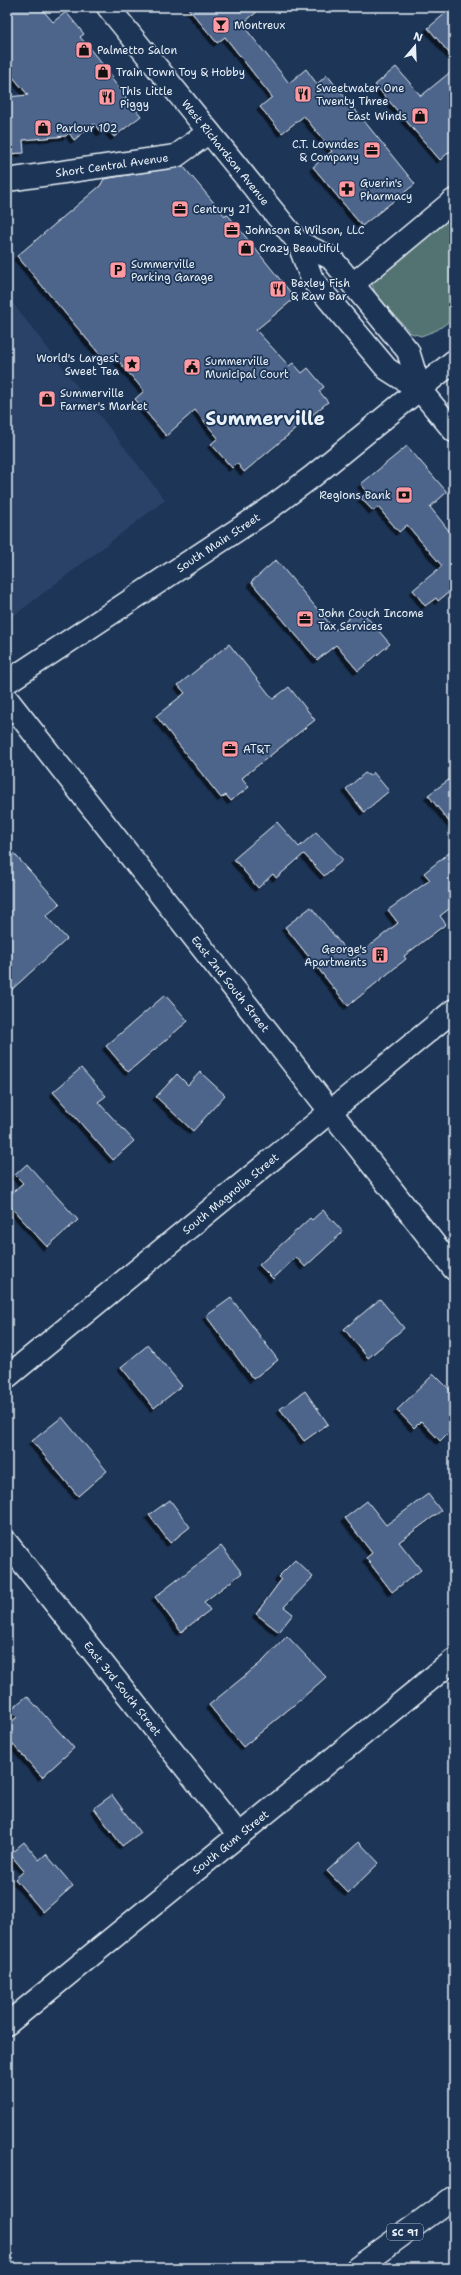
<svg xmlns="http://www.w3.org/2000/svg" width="461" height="2275" font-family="'Shantell Sans',sans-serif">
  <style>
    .built { fill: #2b4367 }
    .green { fill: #537372; stroke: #9eb2b5 }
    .building { fill: #4d658b; stroke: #e8f1f8; filter: url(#shadow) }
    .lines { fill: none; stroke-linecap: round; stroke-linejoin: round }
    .minor-casing { stroke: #e8f1f8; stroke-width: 25 }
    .major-casing { stroke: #e8f1f8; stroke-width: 25 }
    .minor { stroke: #1d3557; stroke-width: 22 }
    .major { stroke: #1d3557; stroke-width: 22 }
    .labels { text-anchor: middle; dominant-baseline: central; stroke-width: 3.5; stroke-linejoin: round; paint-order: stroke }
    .shield { fill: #1d3557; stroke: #abb9c8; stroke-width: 1 }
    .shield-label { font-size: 10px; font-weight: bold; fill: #e8f1f8 }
    .poi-label { font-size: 11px; fill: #e8f1f8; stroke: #1d3557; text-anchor: start }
    .street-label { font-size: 11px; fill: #e8f1f8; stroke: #1d3557 }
    .town-label { font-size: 19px; font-weight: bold; fill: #e8f1f8; stroke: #1d3557 }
  </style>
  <defs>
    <filter id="shadow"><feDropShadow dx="-3.5" dy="3.5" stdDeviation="0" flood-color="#0009"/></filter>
  </defs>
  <rect width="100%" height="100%" fill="#1d3557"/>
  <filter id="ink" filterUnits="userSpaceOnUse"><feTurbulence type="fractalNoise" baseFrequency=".025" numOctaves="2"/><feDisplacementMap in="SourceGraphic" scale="8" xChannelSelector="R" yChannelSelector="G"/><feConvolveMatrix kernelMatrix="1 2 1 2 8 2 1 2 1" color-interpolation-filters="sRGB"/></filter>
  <g filter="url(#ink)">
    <polygon class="built" points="8,297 165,500 7,621 7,298"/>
    <polygon class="green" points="454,208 454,318 437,330 421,336 411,333 375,293 372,284 377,277"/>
    <g class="building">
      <polygon points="7,7 40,7 53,22 66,12 84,34 80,37 113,77 111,78 141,116 114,137 107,129 101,133 94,124 74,140 69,133 66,136 23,140 24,153 7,154 7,97 28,95 7,70"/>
      <polygon points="187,7 263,7 242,24 289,83 306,69 317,84 327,75 415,184 362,226 313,167 332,151 304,116 282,133 260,107 272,97 225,37 217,43"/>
      <polygon points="453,7 454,7 454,59 428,28"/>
      <polygon points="396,67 421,96 454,69 454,148 440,160 375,85"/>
      <polygon points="183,166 225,216 228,215 295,298 256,330 289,366 293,363 302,373 308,368 324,387 319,391 328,402 244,472 237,463 232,468 211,444 218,438 195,410 166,436 135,399 144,391 116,358 101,356 17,256 100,186 104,179"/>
      <polygon points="407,446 447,492 430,507 454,537 454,588 438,601 436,598 425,606 413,590 442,566 407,525 399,532 378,507 373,511 361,498 367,492 361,484"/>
      <polygon points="276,560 335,630 360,609 390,644 358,671 336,645 317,660 251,582"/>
      <polygon points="229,644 273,699 289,687 315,720 242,778 249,787 231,801 226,795 221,798 156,716 185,693 178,685"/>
      <polygon points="373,772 389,791 364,812 346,789 365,773 370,776"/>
      <polygon points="454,776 454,828 428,795"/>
      <polygon points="277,822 299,847 316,832 343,860 324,876 304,854 276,878 273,874 258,888 234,859"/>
      <polygon points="7,846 60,904 46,916 67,939 7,994"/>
      <polygon points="454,849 454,905 440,916 446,924 404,956 406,959 348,1006 285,927 311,907 353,959 398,923 388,910 430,880 424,873"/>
      <polygon points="165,995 188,1021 128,1072 106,1046"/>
      <polygon points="81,1068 106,1096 98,1102 134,1141 113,1160 53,1092"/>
      <polygon points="200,1072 225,1095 193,1131 156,1097 177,1074 188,1085"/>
      <polygon points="27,1164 78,1220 47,1247 7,1203 7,1197 23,1183 15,1175"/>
      <polygon points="323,1210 343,1232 305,1267 296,1257 273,1279 259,1265 310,1218 312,1220"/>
      <polygon points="231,1298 278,1360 253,1379 206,1316"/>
      <polygon points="380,1299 404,1328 368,1358 344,1329"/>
      <polygon points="148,1345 182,1386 154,1408 121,1367"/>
      <polygon points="434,1374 454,1394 454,1427 440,1441 421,1421 414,1428 397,1410"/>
      <polygon points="305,1391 328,1424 304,1441 280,1409"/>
      <polygon points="62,1417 107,1471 78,1496 32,1441"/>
      <polygon points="428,1494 441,1511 399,1542 421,1570 392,1592 366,1558 372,1553 345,1518 367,1501 386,1525"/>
      <polygon points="170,1500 190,1527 170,1543 149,1515"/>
      <polygon points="221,1546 242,1573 204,1602 210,1610 181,1632 155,1597"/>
      <polygon points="295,1560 313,1577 284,1607 293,1614 279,1632 256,1614 281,1580 278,1577"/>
      <polygon points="287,1636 326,1677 300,1700 243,1747 209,1705 263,1661"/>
      <polygon points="27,1696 74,1748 42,1777 7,1738 7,1726 17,1717 10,1710"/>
      <polygon points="112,1795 140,1833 122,1846 94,1808"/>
      <polygon points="24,1842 39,1860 46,1854 73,1886 43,1912 15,1879 24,1871 10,1854"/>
      <polygon points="359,1842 379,1863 348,1893 327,1871"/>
    </g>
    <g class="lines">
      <g class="minor-casing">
        <g id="minor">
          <path id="s1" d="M108,7l190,235 14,37 28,34 47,56 33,21 34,41"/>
          <path id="s2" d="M7,180l169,-24 33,-24"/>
          <polyline points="298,242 331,258 408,351 420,390"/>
          <polyline points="353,284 454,200"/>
          <path id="s3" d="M7,699l447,570"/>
          <path id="s4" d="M7,1377l447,-367"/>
          <path id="s5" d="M7,1543l232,292"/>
          <path id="s6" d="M7,2024l447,-364"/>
        </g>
      </g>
      <g class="major-casing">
        <g id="major">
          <path id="s7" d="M7,682l259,-171 47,-35 141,-115"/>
          <polyline points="357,2268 454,2197"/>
        </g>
      </g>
      <use href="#minor" class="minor"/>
      <use href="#major" class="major"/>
    </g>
  </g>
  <defs>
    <g id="bar-square" transform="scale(0.9)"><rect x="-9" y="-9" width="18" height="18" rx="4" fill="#ff9aa2" stroke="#1d3557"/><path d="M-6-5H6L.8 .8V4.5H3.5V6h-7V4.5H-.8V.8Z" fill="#111"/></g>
    <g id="shop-square" transform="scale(0.9)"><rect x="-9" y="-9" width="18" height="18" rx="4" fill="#ff9aa2" stroke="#1d3557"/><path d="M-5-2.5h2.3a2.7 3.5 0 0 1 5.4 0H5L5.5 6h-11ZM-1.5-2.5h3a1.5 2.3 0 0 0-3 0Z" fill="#111"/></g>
    <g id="restaurant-square" transform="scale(0.9)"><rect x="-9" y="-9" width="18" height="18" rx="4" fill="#ff9aa2" stroke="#1d3557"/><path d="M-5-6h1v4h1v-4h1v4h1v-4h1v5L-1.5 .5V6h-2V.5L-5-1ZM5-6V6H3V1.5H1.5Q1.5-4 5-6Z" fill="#111"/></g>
    <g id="office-square" transform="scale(0.9)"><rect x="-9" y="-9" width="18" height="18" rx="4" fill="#ff9aa2" stroke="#1d3557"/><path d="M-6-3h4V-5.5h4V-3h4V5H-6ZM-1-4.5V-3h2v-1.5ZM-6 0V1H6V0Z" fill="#111"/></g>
    <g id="pharmacy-square" transform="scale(0.9)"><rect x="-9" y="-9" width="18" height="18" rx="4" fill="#ff9aa2" stroke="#1d3557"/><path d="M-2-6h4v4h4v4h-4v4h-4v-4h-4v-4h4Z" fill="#111"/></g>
    <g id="parking-square" transform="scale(0.9)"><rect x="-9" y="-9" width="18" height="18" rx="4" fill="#ff9aa2" stroke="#1d3557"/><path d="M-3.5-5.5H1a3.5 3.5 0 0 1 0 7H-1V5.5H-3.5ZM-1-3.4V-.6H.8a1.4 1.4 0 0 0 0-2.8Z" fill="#111"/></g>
    <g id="sight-square" transform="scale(0.9)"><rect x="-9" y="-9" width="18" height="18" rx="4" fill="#ff9aa2" stroke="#1d3557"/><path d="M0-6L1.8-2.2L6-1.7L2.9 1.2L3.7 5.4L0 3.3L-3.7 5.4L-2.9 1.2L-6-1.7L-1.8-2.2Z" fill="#111"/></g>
    <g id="civic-square" transform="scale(0.9)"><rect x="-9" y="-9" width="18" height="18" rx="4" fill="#ff9aa2" stroke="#1d3557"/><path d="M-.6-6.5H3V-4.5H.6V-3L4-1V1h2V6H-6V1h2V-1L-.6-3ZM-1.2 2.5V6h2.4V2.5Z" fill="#111"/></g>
    <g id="bank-square" transform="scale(0.9)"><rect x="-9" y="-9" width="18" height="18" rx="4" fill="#ff9aa2" stroke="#1d3557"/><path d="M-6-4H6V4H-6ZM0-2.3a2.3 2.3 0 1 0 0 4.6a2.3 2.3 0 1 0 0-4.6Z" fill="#111"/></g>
    <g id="building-square" transform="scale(0.9)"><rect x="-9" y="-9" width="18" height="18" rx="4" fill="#ff9aa2" stroke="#1d3557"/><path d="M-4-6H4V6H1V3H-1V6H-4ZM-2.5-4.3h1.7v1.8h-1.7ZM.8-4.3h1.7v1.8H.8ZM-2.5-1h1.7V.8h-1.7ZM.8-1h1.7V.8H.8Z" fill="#111"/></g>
  </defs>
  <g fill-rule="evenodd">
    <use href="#bar-square" x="221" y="25"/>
    <use href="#shop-square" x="84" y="50"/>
    <use href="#shop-square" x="103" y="72"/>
    <use href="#restaurant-square" x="303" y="94"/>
    <use href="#restaurant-square" x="107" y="97"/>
    <use href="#shop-square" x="420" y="116"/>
    <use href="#shop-square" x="43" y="128"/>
    <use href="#office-square" x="372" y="150"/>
    <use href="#pharmacy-square" x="347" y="189"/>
    <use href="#office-square" x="180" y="209"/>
    <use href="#office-square" x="232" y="230"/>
    <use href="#shop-square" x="246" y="248"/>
    <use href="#parking-square" x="118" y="270"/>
    <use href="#restaurant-square" x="278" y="289"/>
    <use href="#sight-square" x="132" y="364"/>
    <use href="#civic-square" x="192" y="367"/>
    <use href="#shop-square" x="47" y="399"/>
    <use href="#bank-square" x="404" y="495"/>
    <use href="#office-square" x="305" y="619"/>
    <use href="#office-square" x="230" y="749"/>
    <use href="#building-square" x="380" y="955"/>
  </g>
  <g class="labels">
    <rect class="shield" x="387" y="2224" width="36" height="16" rx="3"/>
    <g class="shield-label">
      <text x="405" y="2232">SC 91</text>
    </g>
    <g class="poi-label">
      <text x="234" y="25">Montreux</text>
      <text x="97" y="50">Palmetto Salon</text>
      <text x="116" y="72">Train Town Toy &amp; Hobby</text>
      <text x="316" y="88">Sweetwater One<tspan x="316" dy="13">Twenty Three</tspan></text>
      <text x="120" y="91">This Little<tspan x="120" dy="13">Piggy</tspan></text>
      <text x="407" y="116" text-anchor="end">East Winds</text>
      <text x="56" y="128">Parlour 102</text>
      <text x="359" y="144" text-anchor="end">C.T. Lowndes<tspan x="359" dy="13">&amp; Company</tspan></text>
      <text x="360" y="183">Guerin's<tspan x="360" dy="13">Pharmacy</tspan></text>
      <text x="193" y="209">Century 21</text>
      <text x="245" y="230">Johnson &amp; Wilson, LLC</text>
      <text x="259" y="248">Crazy Beautiful</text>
      <text x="131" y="264">Summerville<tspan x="131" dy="13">Parking Garage</tspan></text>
      <text x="291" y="283">Bexley Fish<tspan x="291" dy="13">&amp; Raw Bar</tspan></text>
      <text x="119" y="358" text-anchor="end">World's Largest<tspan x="119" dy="13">Sweet Tea</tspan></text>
      <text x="205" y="361">Summerville<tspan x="205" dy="13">Municipal Court</tspan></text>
      <text x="60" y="393">Summerville<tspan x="60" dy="13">Farmer's Market</tspan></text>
      <text x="391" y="495" text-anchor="end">Regions Bank</text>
      <text x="318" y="613">John Couch Income<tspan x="318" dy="13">Tax Services</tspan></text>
      <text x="243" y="749">AT&amp;T</text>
      <text x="367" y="949" text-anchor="end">George's<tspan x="367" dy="13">Apartments</tspan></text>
    </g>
    <g class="street-label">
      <text stroke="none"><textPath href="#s1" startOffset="187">West Richardson Avenue</textPath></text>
      <text stroke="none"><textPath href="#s2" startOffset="106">Short Central Avenue</textPath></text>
      <text stroke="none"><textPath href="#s7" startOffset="253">South Main Street</textPath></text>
      <text stroke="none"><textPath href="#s3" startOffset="362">East 2nd South Street</textPath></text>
      <text stroke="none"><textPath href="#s4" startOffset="289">South Magnolia Street</textPath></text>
      <text stroke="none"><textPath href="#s5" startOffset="186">East 3rd South Street</textPath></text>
      <text stroke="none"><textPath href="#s6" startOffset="288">South Gum Street</textPath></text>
    </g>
    <g class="town-label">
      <text x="265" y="418">Summerville</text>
    </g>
  </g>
  <rect width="461" height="2275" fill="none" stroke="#1d3557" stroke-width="24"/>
  <rect x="12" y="12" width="437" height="2251" fill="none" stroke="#e8f1f8" stroke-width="1.5" filter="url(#ink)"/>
  <g transform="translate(415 46) rotate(19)" stroke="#1d3557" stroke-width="3" paint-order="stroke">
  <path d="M0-3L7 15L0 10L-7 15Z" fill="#e8f1f8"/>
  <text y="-6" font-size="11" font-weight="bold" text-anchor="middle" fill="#e8f1f8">N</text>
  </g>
</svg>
